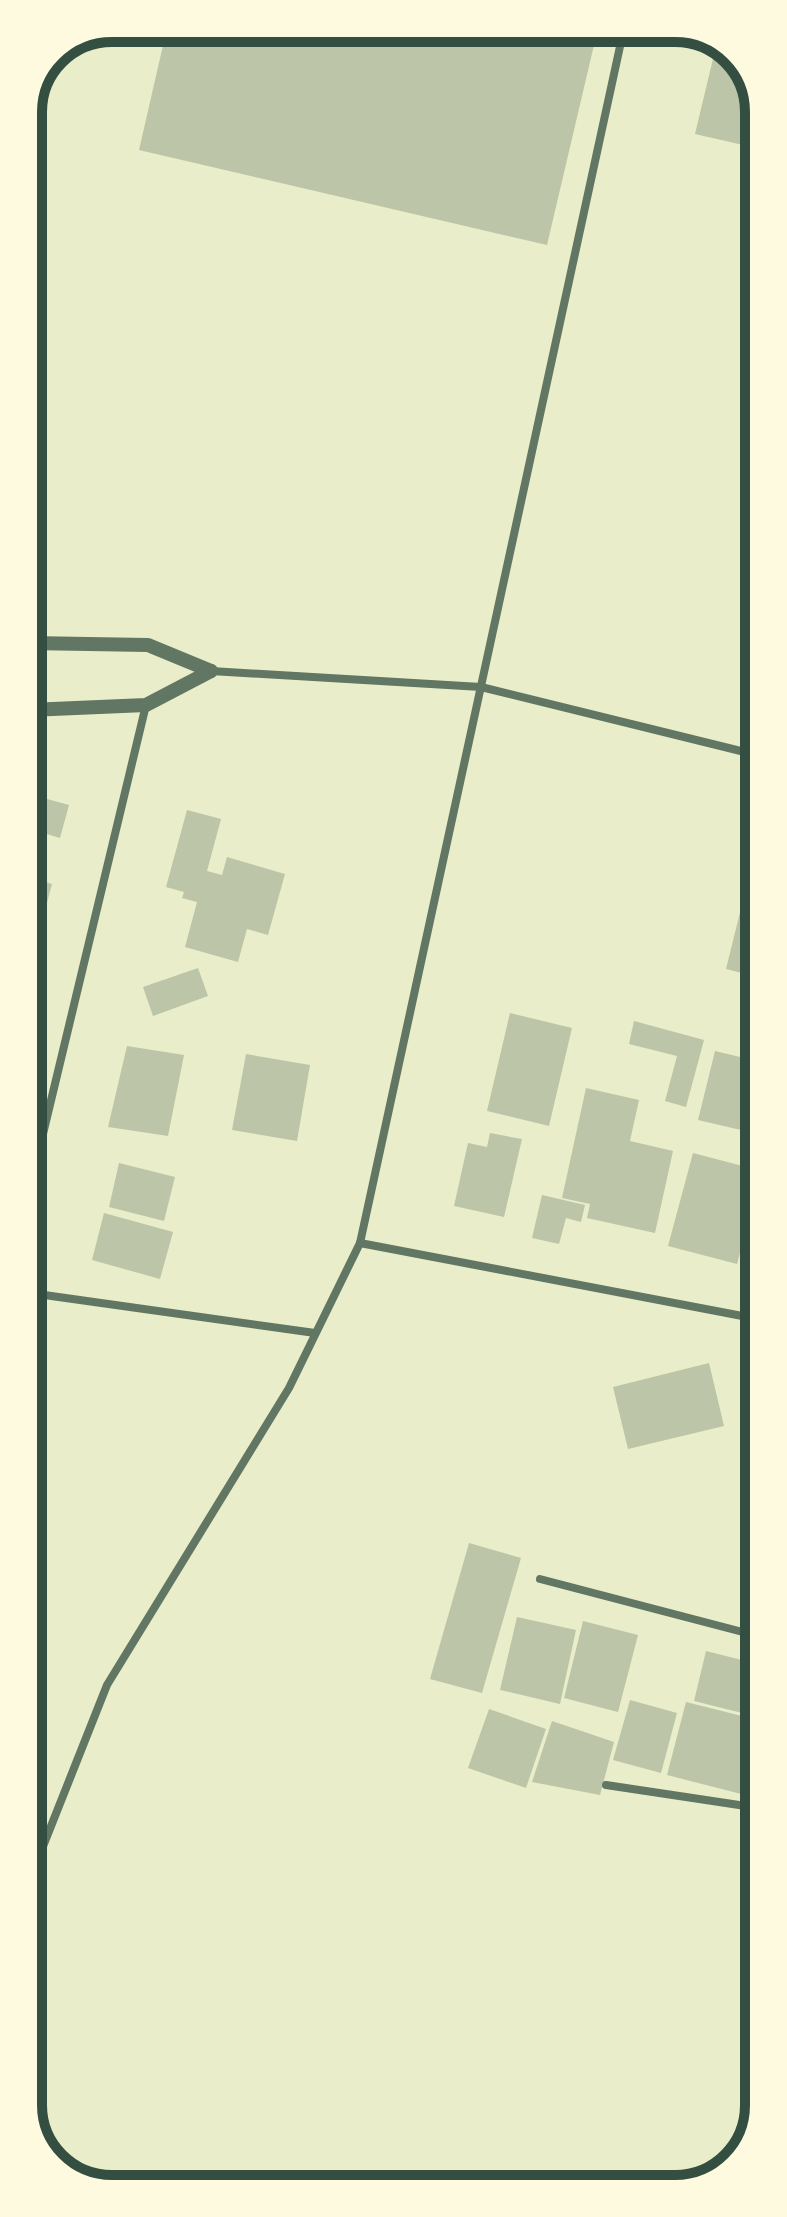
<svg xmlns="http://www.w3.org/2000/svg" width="787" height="2217" font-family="'IBM Plex Sans',sans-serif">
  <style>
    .building { fill: #bcc5a7 }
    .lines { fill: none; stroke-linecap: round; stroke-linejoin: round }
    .minor { stroke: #617663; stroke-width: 8 }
    .tertiary { stroke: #617663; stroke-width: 14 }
    .rim { fill: none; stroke: #344e41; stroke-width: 10 }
  </style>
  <rect width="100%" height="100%" fill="#e9edc9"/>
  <g class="building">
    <polygon points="167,28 598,28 547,245 139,150"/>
    <polygon points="717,42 726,46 756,90 756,148 695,134"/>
    <polygon points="29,794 69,805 60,838 40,832 34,856 29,854"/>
    <polygon points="187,810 221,819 207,871 222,875 227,857 285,874 268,935 247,929 238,962 185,947 197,902 182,898 184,892 166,887"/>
    <polygon points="29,877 52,884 38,936 29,934"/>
    <polygon points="746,888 757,891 757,977 726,969"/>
    <polygon points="198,968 208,996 153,1016 143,987"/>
    <polygon points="29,992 45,995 34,1044 29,1043"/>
    <polygon points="510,1013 572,1028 549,1126 487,1111"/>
    <polygon points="634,1021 704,1040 686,1107 665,1101 677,1056 629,1044"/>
    <polygon points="127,1046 184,1055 168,1136 108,1127"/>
    <polygon points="715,1051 757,1061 758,1134 698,1120"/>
    <polygon points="246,1054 310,1065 297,1141 232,1130"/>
    <polygon points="586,1088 639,1100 630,1141 673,1151 655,1233 587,1218 590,1204 562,1198"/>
    <polygon points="490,1133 522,1139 504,1217 454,1206 468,1143 487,1147"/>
    <polygon points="693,1153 758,1170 758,1187 737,1264 668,1246"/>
    <polygon points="119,1163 175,1177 164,1221 109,1207"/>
    <polygon points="542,1195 585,1205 581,1222 566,1218 559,1244 532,1238"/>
    <polygon points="104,1213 173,1232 160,1279 92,1260"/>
    <polygon points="709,1363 724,1426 628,1449 613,1387"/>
    <polygon points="469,1543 521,1558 482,1693 430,1679"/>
    <polygon points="517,1617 576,1630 560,1704 500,1690"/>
    <polygon points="583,1621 638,1635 618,1712 564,1698"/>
    <polygon points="706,1651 758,1664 758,1717 694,1701"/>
    <polygon points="630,1700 677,1713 661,1773 613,1760"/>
    <polygon points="686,1702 758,1720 758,1760 749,1796 667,1775"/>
    <polygon points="489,1709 546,1729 526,1788 468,1768"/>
    <polygon points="552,1721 614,1742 600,1795 532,1782"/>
  </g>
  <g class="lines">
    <g class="minor">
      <polyline points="211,671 481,687 757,755"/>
      <polyline points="30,1188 146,705"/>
      <polyline points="360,1243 758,1319"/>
      <polyline points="30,1293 315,1333"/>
      <polyline points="540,1579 758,1636"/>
      <polyline points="606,1785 759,1808"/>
      <polyline points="31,1921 36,1864 107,1685 289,1388 360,1243 624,28"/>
    </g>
    <g class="tertiary">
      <polyline points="29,643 148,645 211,671"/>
      <polyline points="29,710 146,705 211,671"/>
    </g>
  </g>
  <path d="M0 0H787V2217H0ZM112 42H675A70 70 0 0 1 745 112V2105A70 70 0 0 1 675 2175H112A70 70 0 0 1 42 2105V112A70 70 0 0 1 112 42Z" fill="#fefae0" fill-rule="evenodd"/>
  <path class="rim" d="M112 42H675A70 70 0 0 1 745 112V2105A70 70 0 0 1 675 2175H112A70 70 0 0 1 42 2105V112A70 70 0 0 1 112 42Z"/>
</svg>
